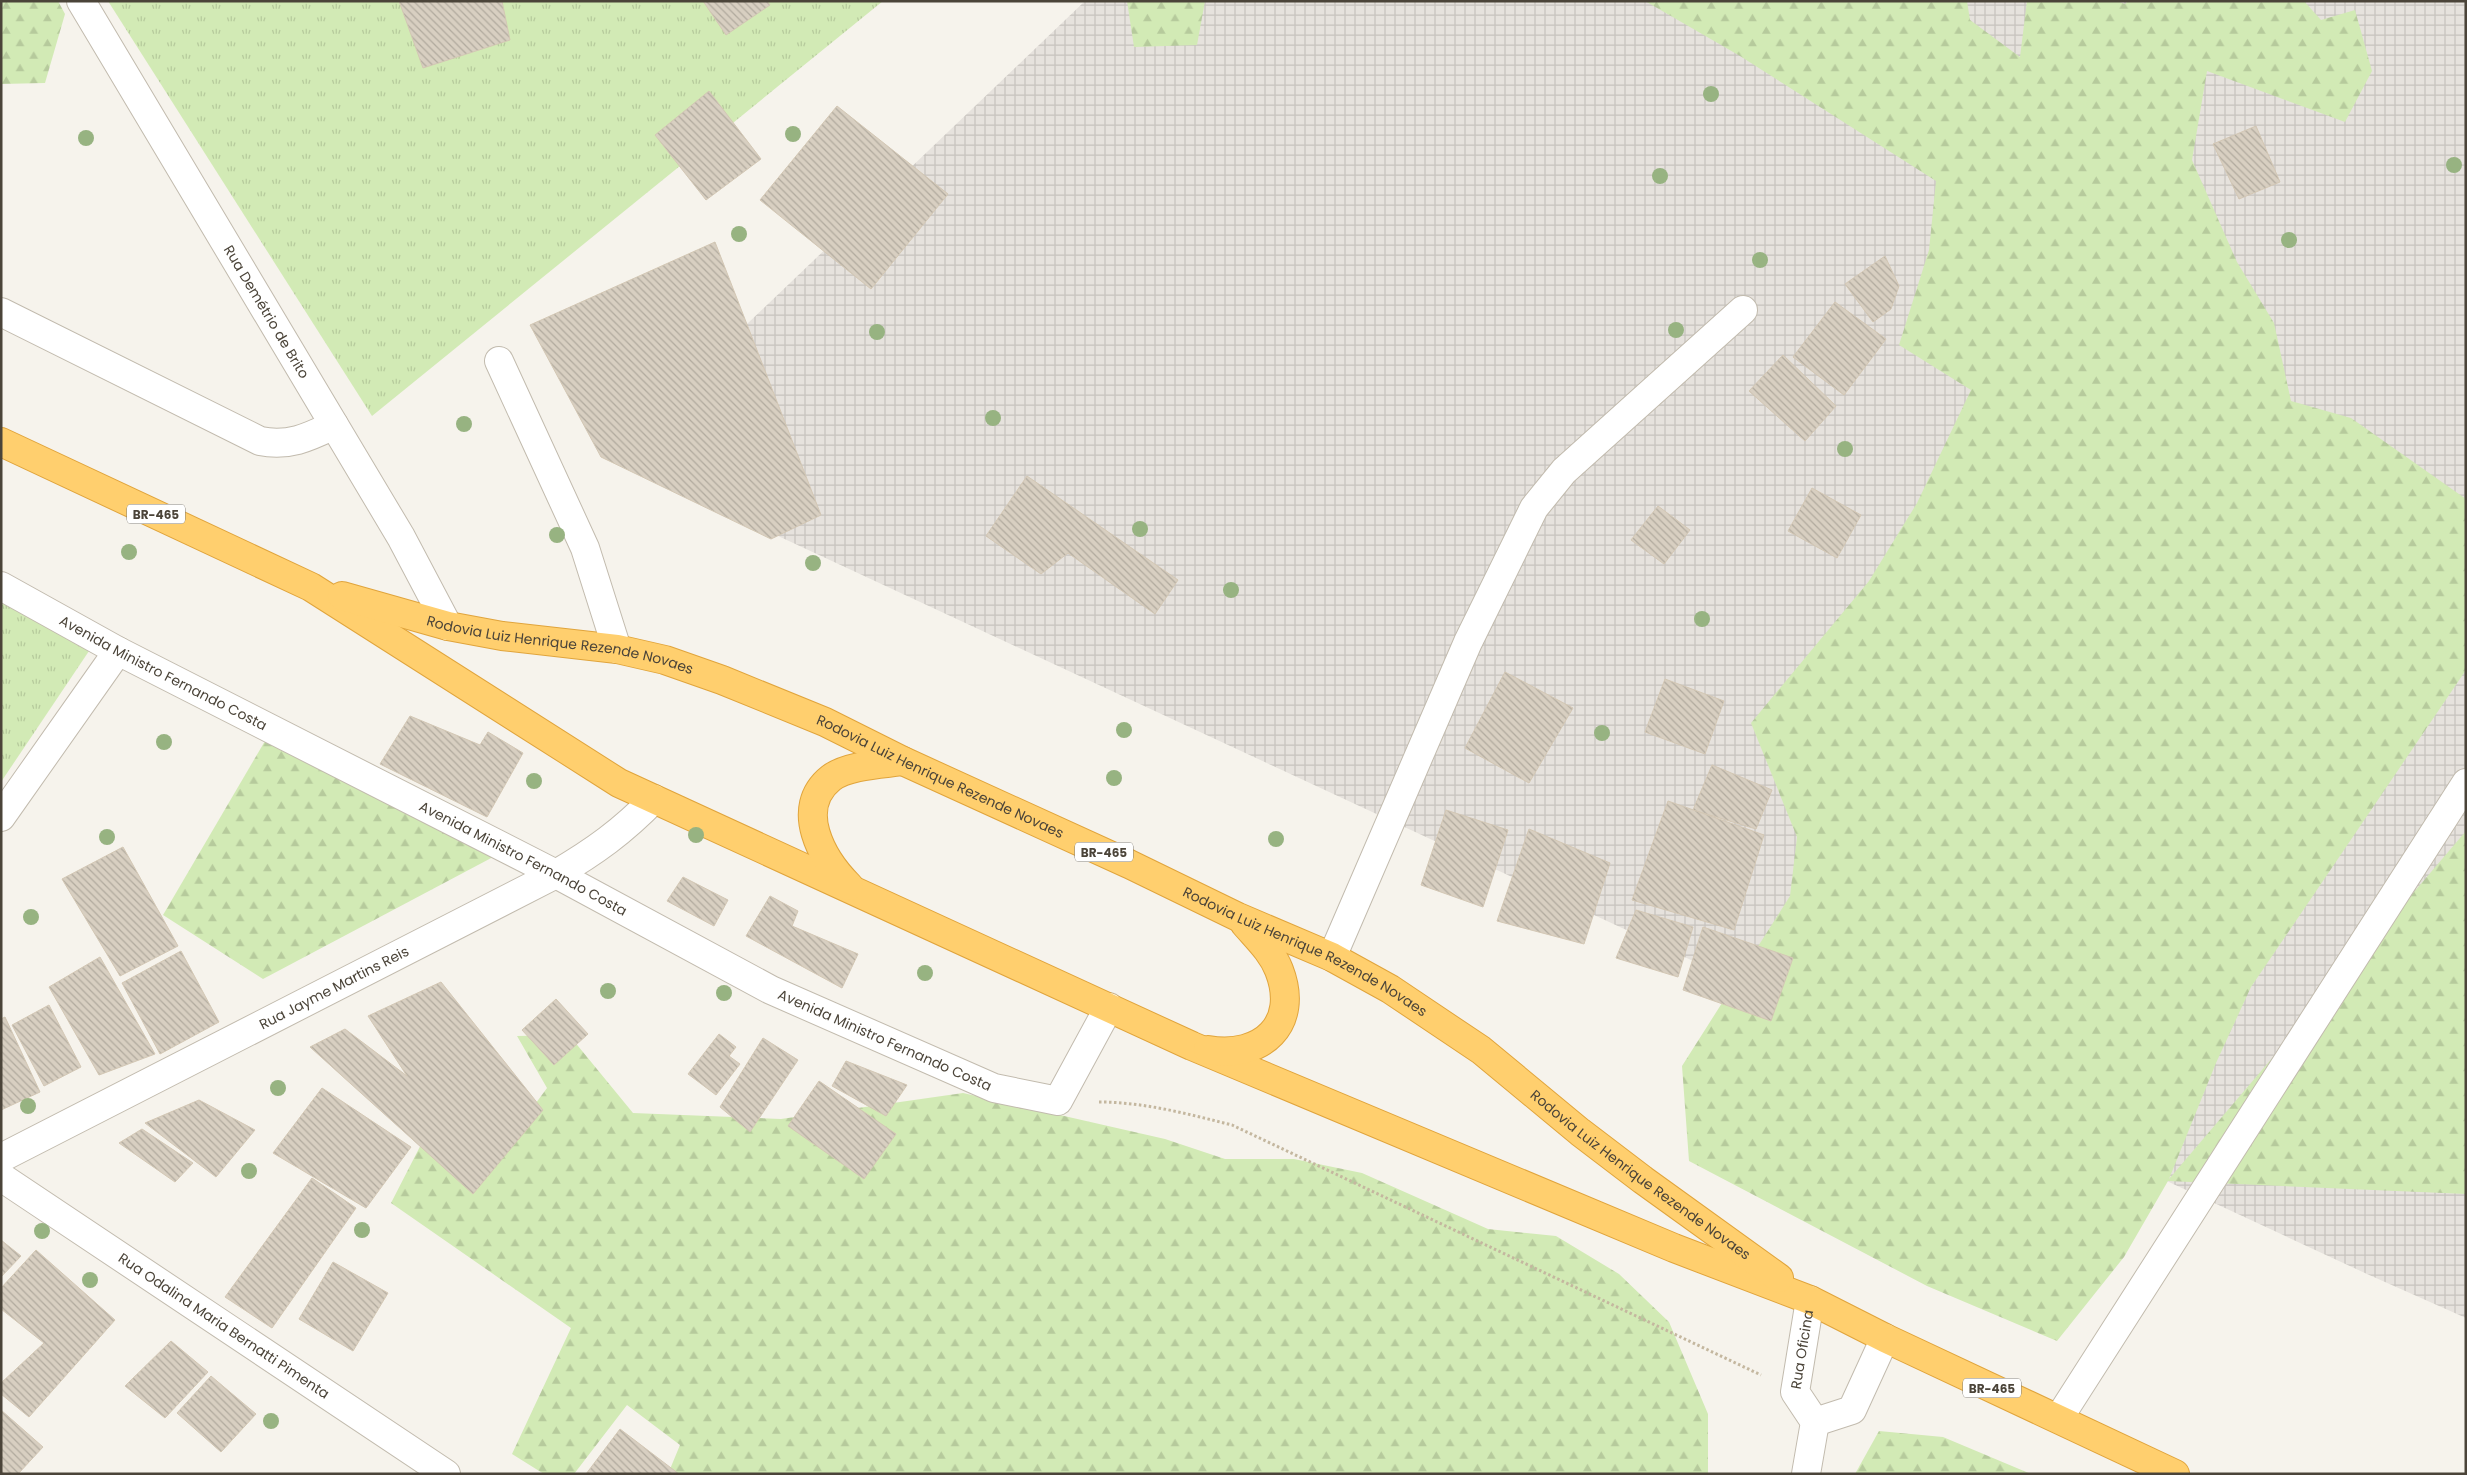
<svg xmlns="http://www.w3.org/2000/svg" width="2467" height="1475" font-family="Poppins,sans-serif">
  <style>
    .industrial { fill: url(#industrial-grid) }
    .grass { fill: url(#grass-tufts) }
    .forest { fill: url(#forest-firs) }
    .building { fill: url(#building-back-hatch); stroke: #d3c7b4 }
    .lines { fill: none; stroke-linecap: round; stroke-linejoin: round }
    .minor-casing { stroke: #c2bbae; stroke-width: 30 }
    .highway-casing { stroke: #e0a43c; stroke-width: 30 }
    .path { stroke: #c4b79f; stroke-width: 3; stroke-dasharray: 2.5 2.5; stroke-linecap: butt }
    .minor { stroke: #fff; stroke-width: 28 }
    .highway { stroke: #ffcf6e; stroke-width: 28 }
    .tree { fill: #97b381 }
    .labels { text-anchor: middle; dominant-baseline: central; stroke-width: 5; stroke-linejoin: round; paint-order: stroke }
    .shield { fill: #fff; stroke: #817c74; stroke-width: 1 }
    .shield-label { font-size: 12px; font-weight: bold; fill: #4b4439 }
    .street-label { font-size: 14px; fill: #4b4439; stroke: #fff }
  </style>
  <defs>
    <pattern id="industrial-grid" width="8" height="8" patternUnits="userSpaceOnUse" patternTransform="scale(1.25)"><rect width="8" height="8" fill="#e6e2dd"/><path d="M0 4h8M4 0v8" fill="none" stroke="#c7c3be"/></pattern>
    <pattern id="grass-tufts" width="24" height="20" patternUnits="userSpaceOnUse" patternTransform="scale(1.25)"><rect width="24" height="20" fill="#d2eab5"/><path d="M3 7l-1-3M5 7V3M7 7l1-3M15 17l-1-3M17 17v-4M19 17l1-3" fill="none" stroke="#b6ca9c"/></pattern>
    <pattern id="forest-firs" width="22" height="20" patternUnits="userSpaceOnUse" patternTransform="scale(1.25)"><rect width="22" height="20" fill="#d2eab5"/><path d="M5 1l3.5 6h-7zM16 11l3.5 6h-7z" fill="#b6ca9c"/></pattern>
    <pattern id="building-back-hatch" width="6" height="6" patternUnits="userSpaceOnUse" patternTransform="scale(1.25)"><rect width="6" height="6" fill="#d8cfc1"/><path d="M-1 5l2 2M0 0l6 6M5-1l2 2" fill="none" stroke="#b1aa9e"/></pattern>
  </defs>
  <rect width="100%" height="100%" fill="#f6f3ec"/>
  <polygon class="industrial" points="1085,1 2466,1 2466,1318 2367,1274 608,457"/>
  <g class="grass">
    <polygon points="108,1 883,1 372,416"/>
    <polygon points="1,601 89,651 1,782"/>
  </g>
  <g class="forest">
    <polygon points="1,1 58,1 65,14 45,83 1,84"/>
    <polygon points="1127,1 1205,1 1197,45 1134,47"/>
    <polygon points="1645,1 1967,1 1970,20 2020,57 2027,1 2117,1 2125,4 2128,1 2304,1 2321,20 2355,10 2372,71 2345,122 2207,71 2192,160 2237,262 2274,323 2291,401 2351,418 2466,499 2466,670 2251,987 2216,1063 2169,1179 2466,831 2466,1194 2168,1181 2124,1257 2057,1341 1927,1286 1689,1161 1682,1066 1790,896 1797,837 1751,723 1869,581 1917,503 1971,390 1899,345 1929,250 1936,181 1740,56"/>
    <polygon points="265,741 495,856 263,979 163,915"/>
    <polygon points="569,1035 633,1113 781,1119 963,1093 1165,1139 1225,1159 1294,1159 1362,1173 1488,1229 1556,1236 1619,1274 1669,1322 1708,1414 1708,1474 668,1474 680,1445 627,1405 574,1474 544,1474 512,1454 571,1328 391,1203 430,1127 491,1164 547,1088 517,1036"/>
    <polygon points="1879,1431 1943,1437 2031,1474 1855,1474"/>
  </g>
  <g class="building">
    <polygon points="399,1 502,1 510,40 423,68"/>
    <polygon points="703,1 767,1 770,5 726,35"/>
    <polygon points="709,91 761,159 706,200 655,135"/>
    <polygon points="837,106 948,194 871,289 760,200"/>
    <polygon points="2256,126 2280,182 2239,199 2213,144"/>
    <polygon points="715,242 821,515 771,539 601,457 530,325"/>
    <polygon points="1885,256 1899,286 1891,309 1873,322 1845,284"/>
    <polygon points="1835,302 1886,339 1844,395 1793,357"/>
    <polygon points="1783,355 1836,406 1805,441 1749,391"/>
    <polygon points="1027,476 1178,580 1155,614 1068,553 1041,574 986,536"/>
    <polygon points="1812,488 1861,515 1837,558 1788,531"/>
    <polygon points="1658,506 1690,530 1664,564 1631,540"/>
    <polygon points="1505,672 1573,708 1529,783 1465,748"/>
    <polygon points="1665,679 1724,701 1705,754 1645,732"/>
    <polygon points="410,716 480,745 488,732 523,753 487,817 380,764"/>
    <polygon points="1712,765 1772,790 1756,829 1693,810"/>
    <polygon points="1668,801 1764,835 1734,930 1632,900"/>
    <polygon points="1446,810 1508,830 1483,907 1421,885"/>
    <polygon points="1529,829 1610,863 1584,944 1497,921"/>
    <polygon points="123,847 178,946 120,976 62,879"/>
    <polygon points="683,877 728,900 714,926 667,901"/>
    <polygon points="770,896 798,911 792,926 858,954 842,988 746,936"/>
    <polygon points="1636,910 1693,927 1678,977 1616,958"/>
    <polygon points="1703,927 1793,958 1771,1021 1683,990"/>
    <polygon points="181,951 219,1022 160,1054 122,983"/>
    <polygon points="100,957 155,1054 99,1075 49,987"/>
    <polygon points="441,982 543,1110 473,1194 310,1047 345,1029 407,1076 368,1016"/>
    <polygon points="556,999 588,1034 554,1065 522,1030"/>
    <polygon points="49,1005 81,1067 44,1086 12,1025"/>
    <polygon points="5,1017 40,1092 1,1110 1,1019"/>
    <polygon points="719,1034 736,1047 729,1056 740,1064 716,1095 688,1074"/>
    <polygon points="763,1038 798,1060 750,1132 720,1107"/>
    <polygon points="846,1061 907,1085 886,1116 832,1086"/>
    <polygon points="819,1081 896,1134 864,1179 788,1126"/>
    <polygon points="322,1088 411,1147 366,1208 273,1153"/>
    <polygon points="199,1100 255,1130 216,1177 145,1123"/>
    <polygon points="142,1129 193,1163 175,1182 119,1143"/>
    <polygon points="312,1178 356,1208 272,1328 225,1297"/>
    <polygon points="1,1240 21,1256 1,1277"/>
    <polygon points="36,1250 115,1320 29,1417 1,1394 1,1383 44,1343 1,1309 1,1288"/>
    <polygon points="333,1262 388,1293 353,1351 299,1319"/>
    <polygon points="171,1341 208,1372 165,1418 125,1386"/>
    <polygon points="211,1376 256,1414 221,1452 177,1413"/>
    <polygon points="1,1410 43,1447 18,1474 1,1474"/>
    <polygon points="620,1429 679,1474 586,1474"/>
  </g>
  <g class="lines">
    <g class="minor-casing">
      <g id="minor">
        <path id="s1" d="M81,1l320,536 47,89"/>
        <path d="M1,312l259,129c29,6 49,-4 74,-16"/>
        <polyline points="499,361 585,548 617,649"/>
        <path id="s2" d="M1,586l117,65 438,223 215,116 223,98 64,13 51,-94"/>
        <polyline points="1,817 118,651"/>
        <polyline points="1332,957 1468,642 1534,508 1564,471 1743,310"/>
        <path id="s3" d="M1,1158l555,-284c38,-22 67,-43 98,-75"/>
        <path id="s4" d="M1,1177l445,297"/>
        <polyline points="2059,1418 2466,783"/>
        <polyline points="1815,1422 1852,1410 1885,1338"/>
        <path id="s5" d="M1806,1474l9,-52 -20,-30 15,-92"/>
      </g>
    </g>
    <g class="highway-casing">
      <g id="highway">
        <polyline points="1,442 311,587 619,783 1192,1046 1674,1248 1810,1300 1885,1338 2175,1474"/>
        <path id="s6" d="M342,596l106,30 54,10 115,13 48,11 57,20 103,42 78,39 226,103 109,53 94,40 58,32 91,61 99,82 63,48 136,98"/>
        <path d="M849,886c-27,-27 -56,-78 -18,-108 17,-13 52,-14 72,-17"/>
        <path d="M1208,1050c54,9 92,-26 71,-80 -7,-18 -21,-31 -34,-46"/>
      </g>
    </g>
    <path class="path" d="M1099,1102c45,0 89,12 133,23l529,250"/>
    <use href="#minor" class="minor"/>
    <use href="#highway" class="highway"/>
  </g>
  <g class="tree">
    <circle cx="1711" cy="94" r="8"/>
    <circle cx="793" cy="134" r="8"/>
    <circle cx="86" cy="138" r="8"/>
    <circle cx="2454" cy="165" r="8"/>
    <circle cx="1660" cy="176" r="8"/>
    <circle cx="739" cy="234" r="8"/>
    <circle cx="2289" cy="240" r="8"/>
    <circle cx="1760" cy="260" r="8"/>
    <circle cx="1676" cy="330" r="8"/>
    <circle cx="877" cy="332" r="8"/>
    <circle cx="993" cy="418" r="8"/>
    <circle cx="464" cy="424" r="8"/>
    <circle cx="1845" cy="449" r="8"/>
    <circle cx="1140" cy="529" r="8"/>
    <circle cx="557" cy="535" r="8"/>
    <circle cx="129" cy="552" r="8"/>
    <circle cx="813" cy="563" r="8"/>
    <circle cx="1231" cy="590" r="8"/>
    <circle cx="1702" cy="619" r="8"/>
    <circle cx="1124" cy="730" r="8"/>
    <circle cx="1602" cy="733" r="8"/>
    <circle cx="164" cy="742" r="8"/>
    <circle cx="1114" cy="778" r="8"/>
    <circle cx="534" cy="781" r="8"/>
    <circle cx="696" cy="835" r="8"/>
    <circle cx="107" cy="837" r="8"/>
    <circle cx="1276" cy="839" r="8"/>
    <circle cx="31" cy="917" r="8"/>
    <circle cx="925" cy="973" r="8"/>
    <circle cx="608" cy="991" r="8"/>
    <circle cx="724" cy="993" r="8"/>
    <circle cx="278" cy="1088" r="8"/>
    <circle cx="28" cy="1106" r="8"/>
    <circle cx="249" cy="1171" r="8"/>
    <circle cx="362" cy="1230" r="8"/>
    <circle cx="42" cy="1231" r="8"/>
    <circle cx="90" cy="1280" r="8"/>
    <circle cx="271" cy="1421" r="8"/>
  </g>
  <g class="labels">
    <g class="shield">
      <rect x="127" y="504.5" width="58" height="19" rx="4"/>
      <rect x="1075" y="842.5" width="58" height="19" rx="4"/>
      <rect x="1963" y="1378.5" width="58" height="19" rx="4"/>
    </g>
    <g class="shield-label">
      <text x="156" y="514">BR-465</text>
      <text x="1104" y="852">BR-465</text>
      <text x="1992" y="1388">BR-465</text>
    </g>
    <g class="street-label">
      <text stroke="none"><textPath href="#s1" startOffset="362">Rua Demétrio de Brito</textPath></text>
      <text stroke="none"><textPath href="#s6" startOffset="224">Rodovia Luiz Henrique Rezende Novaes</textPath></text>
      <text stroke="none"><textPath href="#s2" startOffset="184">Avenida Ministro Fernando Costa</textPath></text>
      <text stroke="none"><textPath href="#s6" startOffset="629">Rodovia Luiz Henrique Rezende Novaes</textPath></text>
      <text stroke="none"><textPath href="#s2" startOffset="589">Avenida Ministro Fernando Costa</textPath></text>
      <text stroke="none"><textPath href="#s6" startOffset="1034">Rodovia Luiz Henrique Rezende Novaes</textPath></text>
      <text stroke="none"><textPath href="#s3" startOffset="374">Rua Jayme Martins Reis</textPath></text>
      <text stroke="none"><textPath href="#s2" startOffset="994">Avenida Ministro Fernando Costa</textPath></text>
      <text stroke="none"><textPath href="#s6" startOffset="1439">Rodovia Luiz Henrique Rezende Novaes</textPath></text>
      <text stroke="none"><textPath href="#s4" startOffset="268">Rua Odalina Maria Bernatti Pimenta</textPath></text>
      <text stroke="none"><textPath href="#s5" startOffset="132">Rua Oficina</textPath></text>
    </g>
  </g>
  <rect width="2467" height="1475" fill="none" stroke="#4b4439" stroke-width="5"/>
</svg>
